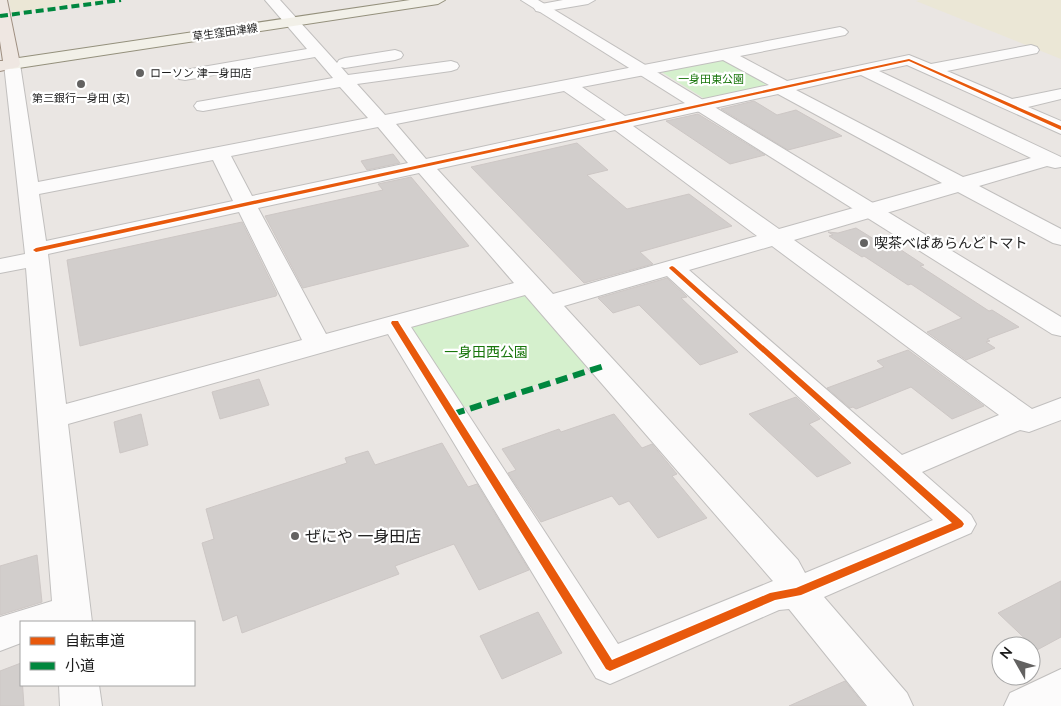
<svg xmlns="http://www.w3.org/2000/svg" width="1061" height="706" font-family="Mulish,'Noto Sans JP',sans-serif">
  <style>
    .farmland { fill: #ebe7d6 }
    .park { fill: #d5f0cd }
    .building { fill: #d2cecc; stroke: #cdc7c5 }
    .lines { fill: none; stroke-linecap: round; stroke-linejoin: round }
    .minor-casing { stroke: #c1bfbe; stroke-width: 2 }
    .tertiary-casing { stroke: #c1bfbe; stroke-width: 2 }
    .secondary-casing { stroke: #94907c; stroke-width: 2 }
    .primary-casing { stroke: #9f8f81; stroke-width: 2 }
    .minor { fill: #fcfbfb; fill-rule: evenodd }
    .tertiary { fill: #fcfbfb; fill-rule: evenodd }
    .secondary { fill: #f2f0e8; fill-rule: evenodd }
    .primary { fill: #efe7e2; fill-rule: evenodd }
    .quiet-far1 { stroke: #00873e; stroke-width: 4; stroke-dasharray: 8 4; stroke-linecap: butt }
    .quiet { stroke: #00873e; stroke-width: 6; stroke-dasharray: 12 6; stroke-linecap: butt }
    .cycleway-casing { stroke: #fff; stroke-width: 3 }
    .cycleway { fill: #e8590c; fill-rule: evenodd }
    .poi-dot { fill: #636261; stroke: #fff; stroke-width: 2 }
    .labels { text-anchor: middle; dominant-baseline: central; stroke-width: 4.5; stroke-linejoin: round; paint-order: stroke }
    .far-street-label { font-size: 11px; fill: #1b1b1b; stroke: #fff }
    .far-poi-label { font-size: 11px; fill: #1b1b1b; stroke: #fff; text-anchor: start }
    .far-park-label { font-size: 11px; fill: #18760b; stroke: #fff }
    .poi-label { font-size: 14px; fill: #1b1b1b; stroke: #fff; text-anchor: start }
    .park-label { font-size: 14px; fill: #18760b; stroke: #fff }
    .near-poi-label { font-size: 16px; fill: #1b1b1b; stroke: #fff; text-anchor: start }
  </style>
  <rect width="100%" height="100%" fill="#eae6e3"/>
  <g class="farmland">
    <polygon points="9,0 112,0 11,13"/>
    <polygon points="1061,0 1061,59 916,1 920,0"/>
  </g>
  <g class="park">
    <polygon points="719,58 775,84 713,99 705,99 660,71"/>
    <polygon points="519,295 529,297 588,364 583,370 466,407 454,404 409,331 413,325"/>
  </g>
  <g class="building">
    <polygon points="754,101 777,115 796,110 842,136 788,150 721,109"/>
    <polygon points="698,114 765,155 730,164 666,121"/>
    <polygon points="577,143 608,170 587,175 627,209 689,194 732,226 640,252 653,264 584,283 471,167"/>
    <polygon points="393,154 400,163 367,170 361,161"/>
    <polygon points="411,177 469,246 303,288 265,216 383,190 378,184"/>
    <polygon points="242,222 277,294 276,296 80,346 67,260"/>
    <polygon points="856,228 877,241 892,244 924,265 920,266 989,311 992,310 1019,327 987,339 990,341 986,342 995,348 966,360 927,332 962,318 911,284 908,285 864,256 862,257 829,236 833,235 828,232 838,233"/>
    <polygon points="667,278 687,297 681,298 738,352 700,365 639,305 613,313 598,298"/>
    <polygon points="908,350 984,406 952,419 911,387 856,409 853,407 850,408 827,388 884,367 877,361"/>
    <polygon points="259,379 269,405 220,419 212,392"/>
    <polygon points="796,397 820,419 809,424 851,463 817,477 749,414"/>
    <polygon points="141,414 148,445 120,453 114,422"/>
    <polygon points="614,414 642,448 652,444 677,474 672,476 707,518 658,538 629,501 619,505 612,496 541,522 508,473 516,470 502,449 559,429 561,432"/>
    <polygon points="442,443 468,487 477,484 529,570 479,590 454,544 395,566 399,574 242,633 237,615 223,621 202,543 214,539 206,509 347,463 345,458 368,451 375,465"/>
    <polygon points="37,555 42,602 0,615 0,566"/>
    <polygon points="1061,581 1061,637 1037,650 998,613"/>
    <polygon points="538,612 562,653 502,679 480,636"/>
    <polygon points="21,663 24,706 0,706 0,671"/>
    <polygon points="845,681 865,706 789,706"/>
  </g>
  <g class="lines">
    <g class="minor-casing">
      <g id="minor">
        <path d="M265,0h15l57,63 2,-3 6,-2 50,-8 6,2 2,3 -2,3 -6,2 -50,8 -4,-1 7,8 103,-14 6,2 2,3 -2,3 -6,2 -94,13 28,31 455,-88 5,2 3,3 -3,3 -105,21 47,25 122,-26 22,9 100,-19 6,2 2,3 -2,3 -90,18 65,28 49,-10v10l-33,8 33,14v13l-154,-69 -28,6 182,86v10l-6,1 -8,-2 -68,20 82,43v16l-8,-2 -95,-51 -164,48 238,169 29,-11v22l-32,12 -9,-2 -98,42 49,43 5,9 -5,9 -147,64 83,96 6,13h-46l-78,-97 -10,1 -169,74 -14,-6 -208,-344 -320,90 24,198h-71v21l-21,8v-34l52,-16 -26,-333 -26,5v-14l25,-5 -21,-190 2,-3h12l2,3 18,118 330,-64 -28,-31 -137,24 -6,-1 -3,-4 3,-4 6,-1 130,-23 -18,-21 -130,23 -6,-1 -2,-4 2,-4 6,-1 122,-21zM723,60l46,25 -144,31 -43,-29zM861,75l170,83 -68,19 -167,-87zM564,91l42,29 -180,39 -30,-35zM778,94l164,89 -163,46 -146,-103zM378,127l30,36 -156,33 -21,-40zM615,130l142,106 -204,58 -116,-125zM213,160l20,41 -187,40 -7,-47zM419,173l95,110 -188,51 -68,-126zM239,212l63,128 -236,64 -18,-150zM772,246l227,169 -97,40 -213,-185zM667,276l266,244 -128,53 -7,-13 -234,-254zM525,295l247,285 1,1 -155,63 -207,-317z"/>
        <polygon points="563,0 595,0 588,4 541,12 536,11 534,8 536,5"/>
        <polygon points="1061,669 1061,706 1004,706 1010,693"/>
        <polygon points="59,685 99,685 102,706 60,706"/>
      </g>
    </g>
    <g class="tertiary-casing">
      <polygon id="tertiary" points="521,0 538,0 1061,317 1061,336 1052,334"/>
    </g>
    <g class="secondary-casing">
      <polygon id="secondary" points="410,0 445,0 438,4 12,69 6,67 4,64 6,61 12,59"/>
    </g>
    <g class="primary-casing">
      <polygon id="primary" points="0,0 7,0 20,64 18,67 0,71 0,61 3,61 0,41"/>
    </g>
    <use href="#minor" class="minor"/>
    <use href="#tertiary" class="tertiary"/>
    <use href="#secondary" class="secondary"/>
    <use href="#primary" class="primary"/>
    <polyline class="quiet-far1" points="0,16 121,0"/>
    <polyline class="quiet" points="453,414 604,366"/>
    <g class="cycleway-casing">
      <g id="cycleway">
        <polygon points="909,59 1061,126 1061,130 909,61 36,252 33,250 36,248"/>
        <polygon points="672,266 674,267 962,521 964,524 962,527 801,595 775,600 610,671 606,669 391,323 392,321 398,321 399,323 612,660 770,593 796,588 952,523 670,269 669,268 670,267"/>
      </g>
    </g>
    <use href="#cycleway" class="cycleway"/>
  </g>
  <g class="poi-dot">
    <circle cx="140" cy="73" r="5"/>
    <circle cx="81" cy="84" r="5"/>
    <circle cx="864" cy="243" r="5"/>
    <circle cx="295" cy="536" r="5"/>
  </g>
  <g class="labels">
    <g class="far-street-label">
      <text transform="translate(225 32) rotate(-8)">草生窪田津線</text>
    </g>
    <g class="far-poi-label">
      <text x="150" y="73">ローソン 津一身田店</text>
      <text x="81" y="98" text-anchor="middle">第三銀行一身田 (支)</text>
    </g>
    <g class="far-park-label">
      <text x="711" y="79">一身田東公園</text>
    </g>
    <g class="poi-label">
      <text x="874" y="243">喫茶べぱあらんどトマト</text>
    </g>
    <g class="park-label">
      <text x="486" y="352">一身田西公園</text>
    </g>
    <g class="near-poi-label">
      <text x="305" y="536">ぜにや 一身田店</text>
    </g>
  </g>
  <rect x="20" y="621" width="175" height="65" fill="#ffffff" stroke="#a4a4a4"/>
  <rect x="30" y="637" width="25" height="8" fill="#e8590c" stroke="#a4a4a4"/>
  <text x="65" y="646" font-size="15" fill="#1b1b1b">自転車道</text>
  <rect x="30" y="662" width="25" height="8" fill="#00873e" stroke="#a4a4a4"/>
  <text x="65" y="671" font-size="15" fill="#1b1b1b">小道</text>
  <g transform="translate(1016 661) rotate(309)"><circle r="24" fill="#ffffff" stroke="#a4a4a4"/>
  <path d="M0-4L9 19L0 12L-9 19Z" fill="#636261"/>
  <text y="-8" font-size="14" font-weight="bold" text-anchor="middle" fill="#1b1b1b">N</text>
  </g>
</svg>
